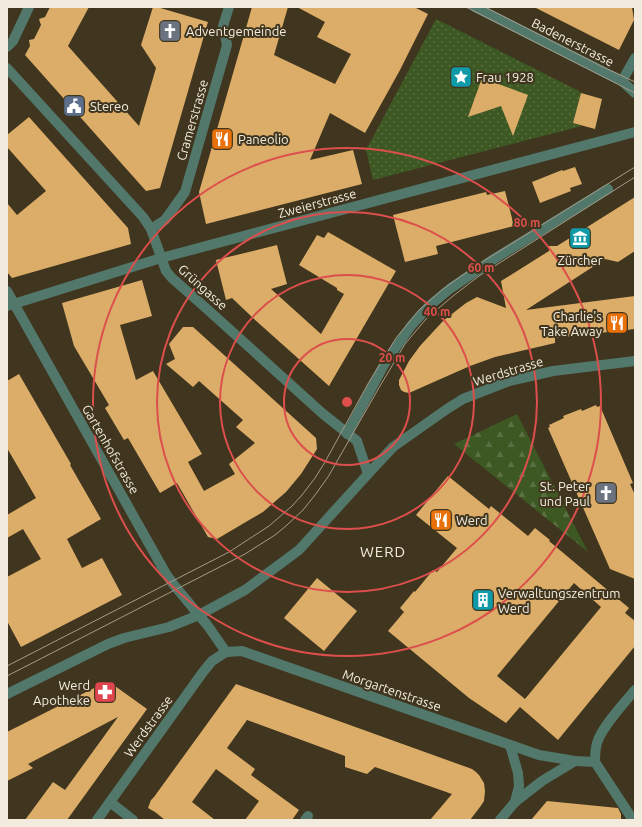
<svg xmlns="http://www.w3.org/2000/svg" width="642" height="827" font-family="Ubuntu,sans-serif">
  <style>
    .forest { fill: url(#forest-firs) }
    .park { fill: url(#park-dots) }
    .building { fill: #dcad68; fill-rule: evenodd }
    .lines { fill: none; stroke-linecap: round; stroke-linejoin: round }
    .minor { stroke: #52786c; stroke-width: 10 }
    .tertiary { stroke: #52786c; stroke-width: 10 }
    .tram { stroke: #a49b89; stroke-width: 1 }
    .ring { fill: none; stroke: #dc4f4c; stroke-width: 2 }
    .labels { text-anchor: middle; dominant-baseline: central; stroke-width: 4; stroke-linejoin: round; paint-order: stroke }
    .poi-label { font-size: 13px; fill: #f3ecde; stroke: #40351e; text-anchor: start }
    .street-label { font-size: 13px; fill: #f3ecde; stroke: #40351e }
    .quarter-label { font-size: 15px; letter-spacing: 1px; fill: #f3ecde; stroke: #40351e }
    .centre { fill: #dc4f4c; stroke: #40351e; stroke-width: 2 }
    .ring-label { font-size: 12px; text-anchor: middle; font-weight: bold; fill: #dc4f4c; stroke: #40351e; stroke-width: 4; stroke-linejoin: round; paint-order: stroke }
  </style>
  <defs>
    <pattern id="forest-firs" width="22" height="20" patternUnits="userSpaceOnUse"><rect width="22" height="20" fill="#3d5823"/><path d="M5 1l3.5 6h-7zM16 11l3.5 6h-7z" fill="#5a7042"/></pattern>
    <pattern id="park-dots" width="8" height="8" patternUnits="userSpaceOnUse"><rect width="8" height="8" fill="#3d5823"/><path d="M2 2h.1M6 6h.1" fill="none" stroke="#5a7042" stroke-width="1.8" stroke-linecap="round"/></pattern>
  </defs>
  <rect width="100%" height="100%" fill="#40351e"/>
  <polygon class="forest" points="517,414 588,552 454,444"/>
  <polygon class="park" points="436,19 579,91 581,93 573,123 582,126 373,180 366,150"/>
  <g class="building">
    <polygon points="50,7 89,7 68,46 139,126 156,68 141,45 153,7 157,7 208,22 160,188 146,191 25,55 30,46 29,40 34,39 41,25 39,19 45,17"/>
    <polygon points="252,7 288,7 274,55 335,84 351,54 317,37 325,22 297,7 414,7 428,14 400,70 365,133 330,113 310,160 353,150 362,184 206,224 199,192"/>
    <polygon points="534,7 632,7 634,20 619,50"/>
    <polygon points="482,78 528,95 513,136 501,106 468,117"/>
    <polygon points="581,93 602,99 595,129 573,123"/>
    <polygon points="29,117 128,228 131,244 12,278 7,272 7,203 17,215 46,191 7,147 7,135"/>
    <polygon points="575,167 582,184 570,188 571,191 540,203 532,182 562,170 563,171"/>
    <polygon points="505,191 514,226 436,246 438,254 405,262 393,215 486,192 487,195"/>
    <polygon points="635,197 635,251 618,262 605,259 526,310 635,296 635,329 555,338 555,343 495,357 470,366 409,393 404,392 401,390 399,385 399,380 409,361 420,346 443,321 466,303 477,297 506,308 501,281 549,251 549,246 557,246"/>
    <polygon points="328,232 396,271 329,386 253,318 232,298 226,300 216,260 277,245 287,284 271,289 321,334 344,294 337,290 337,288 299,265 317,235 324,238"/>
    <polygon points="142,280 152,316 120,325 136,380 153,371 202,454 188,462 204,491 235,474 229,464 255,443 236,427 243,420 199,381 193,387 166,364 175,359 169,344 183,327 193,327 316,438 317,449 301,474 286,492 263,512 217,539 208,537 177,483 160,493 128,438 124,440 105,408 109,405 74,346 62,303"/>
    <polygon points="19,374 71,464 70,465 101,519 67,539 82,568 102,558 122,595 21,647 7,621 7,577 41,559 23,529 7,538 7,515 36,498 7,448 7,381"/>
    <polygon points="596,405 597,407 600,406 633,483 630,484 635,495 635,579 610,569 548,428 550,427 549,425 564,418 563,416 581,409 582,411"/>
    <path d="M448,476l41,33 2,-3 37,30 7,-8 15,12 -1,1 80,67 -4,5 10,8v25l-77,94 -38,-33 -14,16 -37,-25 -81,-67 16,-19 -4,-4 14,-17 1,1 18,-22 4,2 20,-24 -41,-33zM574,583l27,24 -76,92 -28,-23z"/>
    <polygon points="317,578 357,611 324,651 284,618"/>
    <polygon points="108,681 147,709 67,820 25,820 53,782 65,790 118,717 28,764 33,768 7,781 7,732"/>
    <polygon points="236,684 472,769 476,772 479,775 484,783 485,791 484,801 480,807 470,820 430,820 452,794 375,767 367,774 345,767 345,756 247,720 227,748 255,769 251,775 299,810 292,820 245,820 259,801 216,769 192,802 215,820 165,820 155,812 148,808 151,800 154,797"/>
    <polygon points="547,801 618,808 621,814 621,820 531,820"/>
  </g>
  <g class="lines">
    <g class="minor">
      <polyline points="7,47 13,41 29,7"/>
      <polyline points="7,68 143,217 151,229 166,271 172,278 207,309 322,413 357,441 368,474"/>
      <polyline points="622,81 635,58"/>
      <polyline points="151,229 165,220 185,192 227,45 223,26 229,7"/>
      <polyline points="7,291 166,574 174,585 208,626 226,652"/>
      <polyline points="347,434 385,363 411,326 429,306 451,288 494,259 608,189"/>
      <polyline points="226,652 242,651 256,656 539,755 575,761 595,762"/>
      <path d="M595,762c0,-6 0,-12 2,-19 4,-15 27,-40 38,-53"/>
      <polyline points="595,762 633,820"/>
      <polyline points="110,802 133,820"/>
      <polyline points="515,802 542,781 575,761"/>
      <polyline points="97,820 203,672 212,661 226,652"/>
      <polyline points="305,820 308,816"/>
      <polyline points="500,820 515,802 519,786 518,773 510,745"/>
    </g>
    <g class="tertiary">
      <polyline points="475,7 622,81 635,93"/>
      <polyline points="7,306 161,258 635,132"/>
      <polyline points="7,694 108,644 124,638 169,627 199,615 245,590 299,550 368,474 393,447 447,409 463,399 509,381 553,371 635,361"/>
    </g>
    <g class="tram">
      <polyline points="466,7 635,93"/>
      <polyline points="485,7 603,67 635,82"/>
      <polyline points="7,666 229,552 269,526 292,506 302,495 315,478 325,462 369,382 396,338 419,310 443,289 474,267 635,167"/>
      <polyline points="7,676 245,554 275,535 287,525 303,510 315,495 328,477 380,386 405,344 426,319 453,296 479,276 635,177"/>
    </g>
  </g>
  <g class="ring">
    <circle cx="347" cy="402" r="63"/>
    <circle cx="347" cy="402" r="127"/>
    <circle cx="347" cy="402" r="190"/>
    <circle cx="347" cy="402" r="254"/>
  </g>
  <defs>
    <g id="church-square" transform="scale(1.15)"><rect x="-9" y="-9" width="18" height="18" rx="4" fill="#6b7280" stroke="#40351e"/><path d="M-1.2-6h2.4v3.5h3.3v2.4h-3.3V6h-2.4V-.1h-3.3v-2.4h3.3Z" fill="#fff"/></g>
    <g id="sight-square" transform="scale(1.15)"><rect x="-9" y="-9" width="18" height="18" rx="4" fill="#0f9aa8" stroke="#40351e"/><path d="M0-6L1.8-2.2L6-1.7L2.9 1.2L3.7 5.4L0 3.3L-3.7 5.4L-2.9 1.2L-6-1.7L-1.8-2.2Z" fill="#fff"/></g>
    <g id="civic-square" transform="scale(1.15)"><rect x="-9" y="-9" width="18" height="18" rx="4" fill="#5c6f8a" stroke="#40351e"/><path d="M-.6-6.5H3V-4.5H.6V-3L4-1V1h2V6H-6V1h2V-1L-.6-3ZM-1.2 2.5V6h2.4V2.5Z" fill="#fff"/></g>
    <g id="restaurant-square" transform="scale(1.15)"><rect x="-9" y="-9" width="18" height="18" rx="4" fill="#e8710a" stroke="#40351e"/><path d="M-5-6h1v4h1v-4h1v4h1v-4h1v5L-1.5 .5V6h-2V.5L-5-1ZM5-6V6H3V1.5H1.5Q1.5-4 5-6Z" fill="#fff"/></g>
    <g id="museum-square" transform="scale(1.15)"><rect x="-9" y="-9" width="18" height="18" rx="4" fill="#0f9aa8" stroke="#40351e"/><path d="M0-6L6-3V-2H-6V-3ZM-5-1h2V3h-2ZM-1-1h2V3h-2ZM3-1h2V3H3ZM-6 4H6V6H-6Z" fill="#fff"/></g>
    <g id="building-square" transform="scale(1.15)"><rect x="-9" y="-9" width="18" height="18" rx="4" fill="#0f9aa8" stroke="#40351e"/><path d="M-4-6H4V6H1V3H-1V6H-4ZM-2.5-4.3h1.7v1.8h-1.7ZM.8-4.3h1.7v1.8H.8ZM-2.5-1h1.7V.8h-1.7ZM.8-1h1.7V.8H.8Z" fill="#fff"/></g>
    <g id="pharmacy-square" transform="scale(1.15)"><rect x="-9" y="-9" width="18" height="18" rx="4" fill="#e0444e" stroke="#40351e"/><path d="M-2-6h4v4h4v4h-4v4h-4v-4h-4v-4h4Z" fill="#fff"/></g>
  </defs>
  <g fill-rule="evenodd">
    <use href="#church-square" x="170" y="31"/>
    <use href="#sight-square" x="461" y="77"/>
    <use href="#civic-square" x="74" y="106"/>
    <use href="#restaurant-square" x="222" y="139"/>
    <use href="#museum-square" x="580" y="238"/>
    <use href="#restaurant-square" x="617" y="323"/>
    <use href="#church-square" x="606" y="493"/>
    <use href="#restaurant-square" x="441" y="520"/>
    <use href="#building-square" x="483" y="600"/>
    <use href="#pharmacy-square" x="105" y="692"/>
  </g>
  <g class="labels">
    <g class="poi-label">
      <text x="186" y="31">Adventgemeinde</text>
      <text x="476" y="77">Frau 1928</text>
      <text x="90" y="106">Stereo</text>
      <text x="238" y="139">Paneolio</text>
      <text x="580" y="260" text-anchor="middle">Zürcher</text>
      <text x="602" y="316" text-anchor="end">Charlie's<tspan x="602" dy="15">Take Away</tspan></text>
      <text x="590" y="486" text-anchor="end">St. Peter<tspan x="590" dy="15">und Paul</tspan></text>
      <text x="456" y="520">Werd</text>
      <text x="498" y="593">Verwaltungszentrum<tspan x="498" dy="15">Werd</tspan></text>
      <text x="90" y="685" text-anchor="end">Werd<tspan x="90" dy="15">Apotheke</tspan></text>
    </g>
    <g class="street-label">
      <text transform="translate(573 42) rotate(27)">Badenerstrasse</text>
      <text transform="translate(192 120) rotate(-74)">Cramerstrasse</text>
      <text transform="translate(317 203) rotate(-15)">Zweierstrasse</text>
      <text transform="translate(203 287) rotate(42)">Grüngasse</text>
      <text transform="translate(508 371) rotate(-17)">Werdstrasse</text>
      <text transform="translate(111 449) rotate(60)">Gartenhofstrasse</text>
      <text transform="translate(392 690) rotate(19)">Morgartenstrasse</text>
      <text transform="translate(148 726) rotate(-54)">Werdstrasse</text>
    </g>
    <g class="quarter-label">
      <text x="383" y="551">WERD</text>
    </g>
  </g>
  <circle cx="347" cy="402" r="6" class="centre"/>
  <g class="ring-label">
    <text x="527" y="227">80 m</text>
    <text x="481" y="272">60 m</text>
    <text x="437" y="316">40 m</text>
    <text x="392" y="362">20 m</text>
  </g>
  <rect width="642" height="827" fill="none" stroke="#f3ecde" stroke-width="16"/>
</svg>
